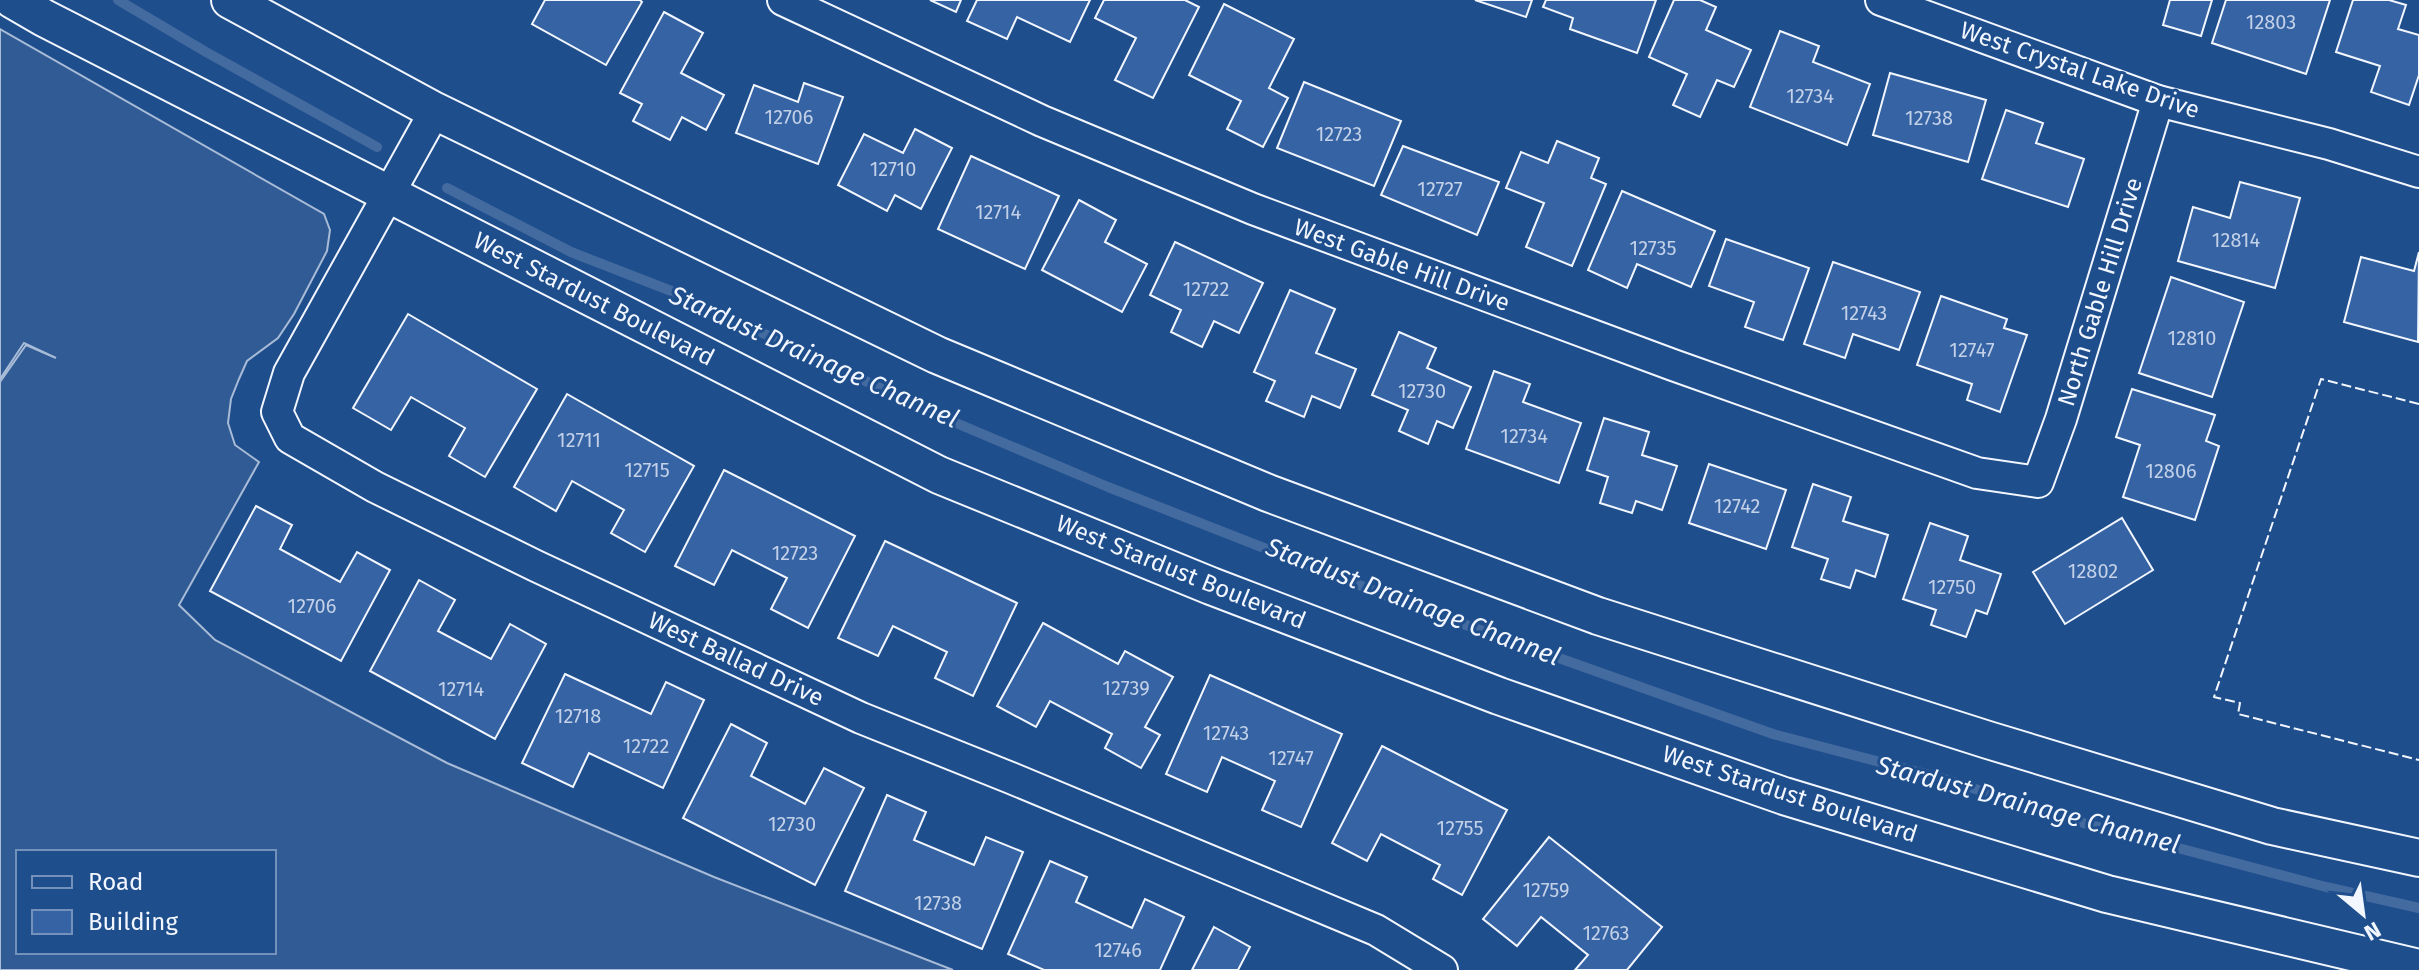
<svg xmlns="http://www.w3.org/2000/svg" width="2419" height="970" font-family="'Fira Sans',sans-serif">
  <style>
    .built { fill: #305b95; stroke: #a8bbd7; stroke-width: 2; fill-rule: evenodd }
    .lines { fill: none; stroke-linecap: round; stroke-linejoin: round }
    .stream { stroke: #446ba0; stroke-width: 10 }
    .building { fill: #3563a3; stroke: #f2f6ff; stroke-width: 2 }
    .minor-casing { stroke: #f2f6ff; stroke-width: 34 }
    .tertiary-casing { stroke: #f2f6ff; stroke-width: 40 }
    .minor { stroke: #1f4e8c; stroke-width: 30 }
    .tertiary { stroke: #1f4e8c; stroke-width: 36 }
    .fence { stroke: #f2f6ff; stroke-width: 2; stroke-dasharray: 10 4; stroke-linecap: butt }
    .labels { text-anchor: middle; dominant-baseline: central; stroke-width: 6; stroke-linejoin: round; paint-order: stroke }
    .number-label { font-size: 20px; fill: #c3d1e8 }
    .street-label { font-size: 24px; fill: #f2f6ff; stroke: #1f4e8c }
    .water-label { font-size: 26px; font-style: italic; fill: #f2f6ff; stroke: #1f4e8c }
  </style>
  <rect width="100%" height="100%" fill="#1f4e8c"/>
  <path class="built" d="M0,29l324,185 6,16 -3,21 -33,63 -16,24 -31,23 -8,18 -8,20 -3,24 7,22 24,17 -80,143 36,35 232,123 267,114 239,93h-953v-588l26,-37 30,13 -32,-15 -24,36zM18,852h256v100h-256z"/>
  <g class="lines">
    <g class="stream">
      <polyline points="118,0 206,52 377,147"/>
      <polyline points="447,188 571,252 679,294 949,420 1108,487 1418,608 1773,734 1941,778 2072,820 2326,887 2419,908"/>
    </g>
  </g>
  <g class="building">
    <polygon points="545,0 640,0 642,2 606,65 532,24"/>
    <polygon points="930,0 961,0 956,12"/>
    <polygon points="977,0 1090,0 1070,42 1017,17 1007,39 967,21"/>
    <polygon points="1104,0 1185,0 1199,7 1153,98 1115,80 1136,38 1095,18"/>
    <polygon points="1475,0 1532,0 1526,17"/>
    <polygon points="1546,0 1656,0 1637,53 1570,29 1573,18 1543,7"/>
    <polygon points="1674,0 1700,0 1716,7 1706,30 1751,50 1734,87 1717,80 1700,117 1673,105 1687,74 1649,57"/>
    <polygon points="2170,0 2212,0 2201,36 2163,25"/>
    <polygon points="2226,0 2330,0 2306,74 2212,43"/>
    <polygon points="2353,0 2389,0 2406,5 2398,29 2419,35 2419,75 2409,105 2371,92 2380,66 2336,52"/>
    <polygon points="1224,4 1294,39 1269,88 1288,98 1263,147 1227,129 1241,101 1189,75"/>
    <polygon points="664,12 703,33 681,73 724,95 706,130 682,117 670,140 633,121 642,104 620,93"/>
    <polygon points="1780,31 1819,46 1813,62 1870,84 1847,145 1750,107"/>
    <polygon points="1890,73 1986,100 1968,162 1873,135"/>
    <polygon points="1304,82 1401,121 1374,186 1277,148"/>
    <polygon points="804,83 843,97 818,164 736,133 754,85 798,102"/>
    <polygon points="2006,110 2043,123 2036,143 2084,159 2068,207 1982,179"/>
    <polygon points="915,129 952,148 921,209 895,195 887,211 838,185 864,134 903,153"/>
    <polygon points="1557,141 1599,158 1591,178 1606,184 1572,266 1526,247 1544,203 1506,188 1521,152 1548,163"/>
    <polygon points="1403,146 1499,182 1477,235 1381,195"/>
    <polygon points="971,156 1059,196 1025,269 938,229"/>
    <polygon points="2240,182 2300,198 2275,288 2178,261 2193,207 2230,218"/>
    <polygon points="1622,191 1715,231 1691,287 1637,264 1627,288 1588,270"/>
    <polygon points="1079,200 1116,220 1105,242 1147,264 1122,312 1042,270"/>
    <polygon points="1726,239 1809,268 1783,340 1745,327 1754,302 1709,286"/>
    <polygon points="1175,242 1263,283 1239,333 1214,321 1202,347 1171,332 1181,310 1150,295"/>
    <polygon points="2419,252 2418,342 2344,322 2361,257 2414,271"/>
    <polygon points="1833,262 1920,292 1899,350 1853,334 1845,358 1804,344"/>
    <polygon points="2171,277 2244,302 2212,397 2139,373"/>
    <polygon points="1290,290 1335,309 1316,353 1356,369 1340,408 1312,396 1304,417 1266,401 1275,381 1254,372"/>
    <polygon points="1941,296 2007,319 2004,328 2027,335 2000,412 1967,400 1972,384 1917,365"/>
    <polygon points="408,314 537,389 485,477 449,456 465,428 411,397 391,430 353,408"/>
    <polygon points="1399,332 1436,348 1427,368 1471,387 1453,428 1437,421 1428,444 1399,431 1408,410 1372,395"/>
    <polygon points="1494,371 1530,384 1523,402 1581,423 1559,483 1466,449"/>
    <polygon points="2132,389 2215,415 2206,441 2219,446 2195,520 2123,497 2140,445 2116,437"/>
    <polygon points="567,394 694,466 645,552 611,533 624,510 572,481 556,511 514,487"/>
    <polygon points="1604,418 1649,432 1642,455 1677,466 1662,510 1636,501 1632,513 1600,503 1608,477 1587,470"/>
    <polygon points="1709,464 1786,490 1766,549 1689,523"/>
    <polygon points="724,470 855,536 808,628 771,609 787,578 732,550 714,585 675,566"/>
    <polygon points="1813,484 1851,497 1843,521 1888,535 1875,577 1856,570 1850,588 1821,579 1828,559 1792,547"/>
    <polygon points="256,506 292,525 280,549 340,582 357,552 390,570 341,661 210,591"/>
    <polygon points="2122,518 2153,570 2065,624 2033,572"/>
    <polygon points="1930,523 1968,536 1960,560 2001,574 1987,614 1976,610 1966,637 1931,625 1936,610 1903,599"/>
    <polygon points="885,541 1017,603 973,696 935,678 947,652 893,626 878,656 838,638"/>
    <polygon points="419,580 455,600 438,631 491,659 510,624 546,644 495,739 370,671"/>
    <polygon points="1043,623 1118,664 1125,651 1173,677 1145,727 1160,735 1141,768 1105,748 1112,734 1050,701 1036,727 997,706"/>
    <polygon points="565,674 651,714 666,682 704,700 663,788 589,753 573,787 522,763"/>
    <polygon points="1210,675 1342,734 1301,827 1262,810 1275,781 1222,757 1207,792 1166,774"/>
    <polygon points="731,724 767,743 751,776 805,804 824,768 864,788 815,885 683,818"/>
    <polygon points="1382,746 1507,810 1462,895 1433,879 1440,865 1381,834 1367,861 1332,843"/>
    <polygon points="887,795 926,812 914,840 974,865 986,837 1023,852 982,949 845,891"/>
    <polygon points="1549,837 1662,927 1627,970 1575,970 1588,955 1541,917 1517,946 1483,919"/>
    <polygon points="1050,861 1087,877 1076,902 1132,928 1145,899 1184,917 1160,970 1044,970 1008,954"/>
    <polygon points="1214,927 1250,947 1238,970 1192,970"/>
  </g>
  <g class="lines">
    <g class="minor-casing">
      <g id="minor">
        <polyline points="783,0 1042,121 1253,209 1673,365 1977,473 2038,482 2061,419 2158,101"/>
        <polyline points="1881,0 2158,101 2329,144 2419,172"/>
        <polyline points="435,111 289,373 277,412 290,438 375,487 536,566 861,718 1011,778 1376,930 1442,970"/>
      </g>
    </g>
    <g class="tertiary-casing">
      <g id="tertiary">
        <polyline points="13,0 44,18 939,475 1211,586 1499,696 1784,796 2107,894 2419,968"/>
        <polyline points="230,0 435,111 937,355 1268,493 1598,616 1988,740 2272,826 2419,858"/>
      </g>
    </g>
    <use href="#minor" class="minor"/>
    <use href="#tertiary" class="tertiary"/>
    <polyline class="fence" points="2419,404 2321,379 2214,697 2240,703 2238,714 2419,760"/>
  </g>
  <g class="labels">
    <g class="number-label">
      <text x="2271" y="22">12803</text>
      <text x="1810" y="96">12734</text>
      <text x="789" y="117">12706</text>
      <text x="1929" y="118">12738</text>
      <text x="1339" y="134">12723</text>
      <text x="893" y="169">12710</text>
      <text x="1440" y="189">12727</text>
      <text x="998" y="212">12714</text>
      <text x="2236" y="240">12814</text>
      <text x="1653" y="248">12735</text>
      <text x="1206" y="289">12722</text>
      <text x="1864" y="313">12743</text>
      <text x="2192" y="338">12810</text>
      <text x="1972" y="350">12747</text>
      <text x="1422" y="391">12730</text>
      <text x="1524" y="436">12734</text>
      <text x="579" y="440">12711</text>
      <text x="647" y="470">12715</text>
      <text x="2171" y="471">12806</text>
      <text x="1737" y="506">12742</text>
      <text x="795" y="553">12723</text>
      <text x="2093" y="571">12802</text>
      <text x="1952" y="587">12750</text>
      <text x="312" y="606">12706</text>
      <text x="1126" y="688">12739</text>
      <text x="461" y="689">12714</text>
      <text x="578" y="716">12718</text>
      <text x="1226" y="733">12743</text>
      <text x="646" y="746">12722</text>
      <text x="1291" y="758">12747</text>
      <text x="792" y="824">12730</text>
      <text x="1460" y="828">12755</text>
      <text x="1546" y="890">12759</text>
      <text x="938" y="903">12738</text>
      <text x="1606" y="933">12763</text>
      <text x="1118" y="950">12746</text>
    </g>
    <g class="street-label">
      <text transform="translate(2080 70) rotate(19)">West Crystal Lake Drive</text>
      <text transform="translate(1402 265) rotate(20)">West Gable Hill Drive</text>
      <text transform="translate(2100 292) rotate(-73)">North Gable Hill Drive</text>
      <text transform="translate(594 299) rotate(27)">West Stardust Boulevard</text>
      <text transform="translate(1181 572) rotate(22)">West Stardust Boulevard</text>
      <text transform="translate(736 659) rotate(25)">West Ballad Drive</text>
      <text transform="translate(1790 794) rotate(18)">West Stardust Boulevard</text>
    </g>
    <g class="water-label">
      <text transform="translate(814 357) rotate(24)">Stardust Drainage Channel</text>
      <text transform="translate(1413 602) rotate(21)">Stardust Drainage Channel</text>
      <text transform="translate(2028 805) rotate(15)">Stardust Drainage Channel</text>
    </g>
  </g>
  <rect x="16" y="850" width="260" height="104" fill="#1f4e8c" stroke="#7391ba" stroke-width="2"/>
  <rect x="32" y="876" width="40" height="12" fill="#1f4e8c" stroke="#7391ba" stroke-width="2"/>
  <text x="88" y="890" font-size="24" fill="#f2f6ff">Road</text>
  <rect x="32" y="910" width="40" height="24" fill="#3563a3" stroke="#7391ba" stroke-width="2"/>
  <text x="88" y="930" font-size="24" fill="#f2f6ff">Building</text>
  <g transform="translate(2363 914) rotate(151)" stroke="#1f4e8c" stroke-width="6" paint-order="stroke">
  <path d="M0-6L14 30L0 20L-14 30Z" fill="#f2f6ff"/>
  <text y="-12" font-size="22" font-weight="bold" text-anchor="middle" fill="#f2f6ff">N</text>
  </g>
</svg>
